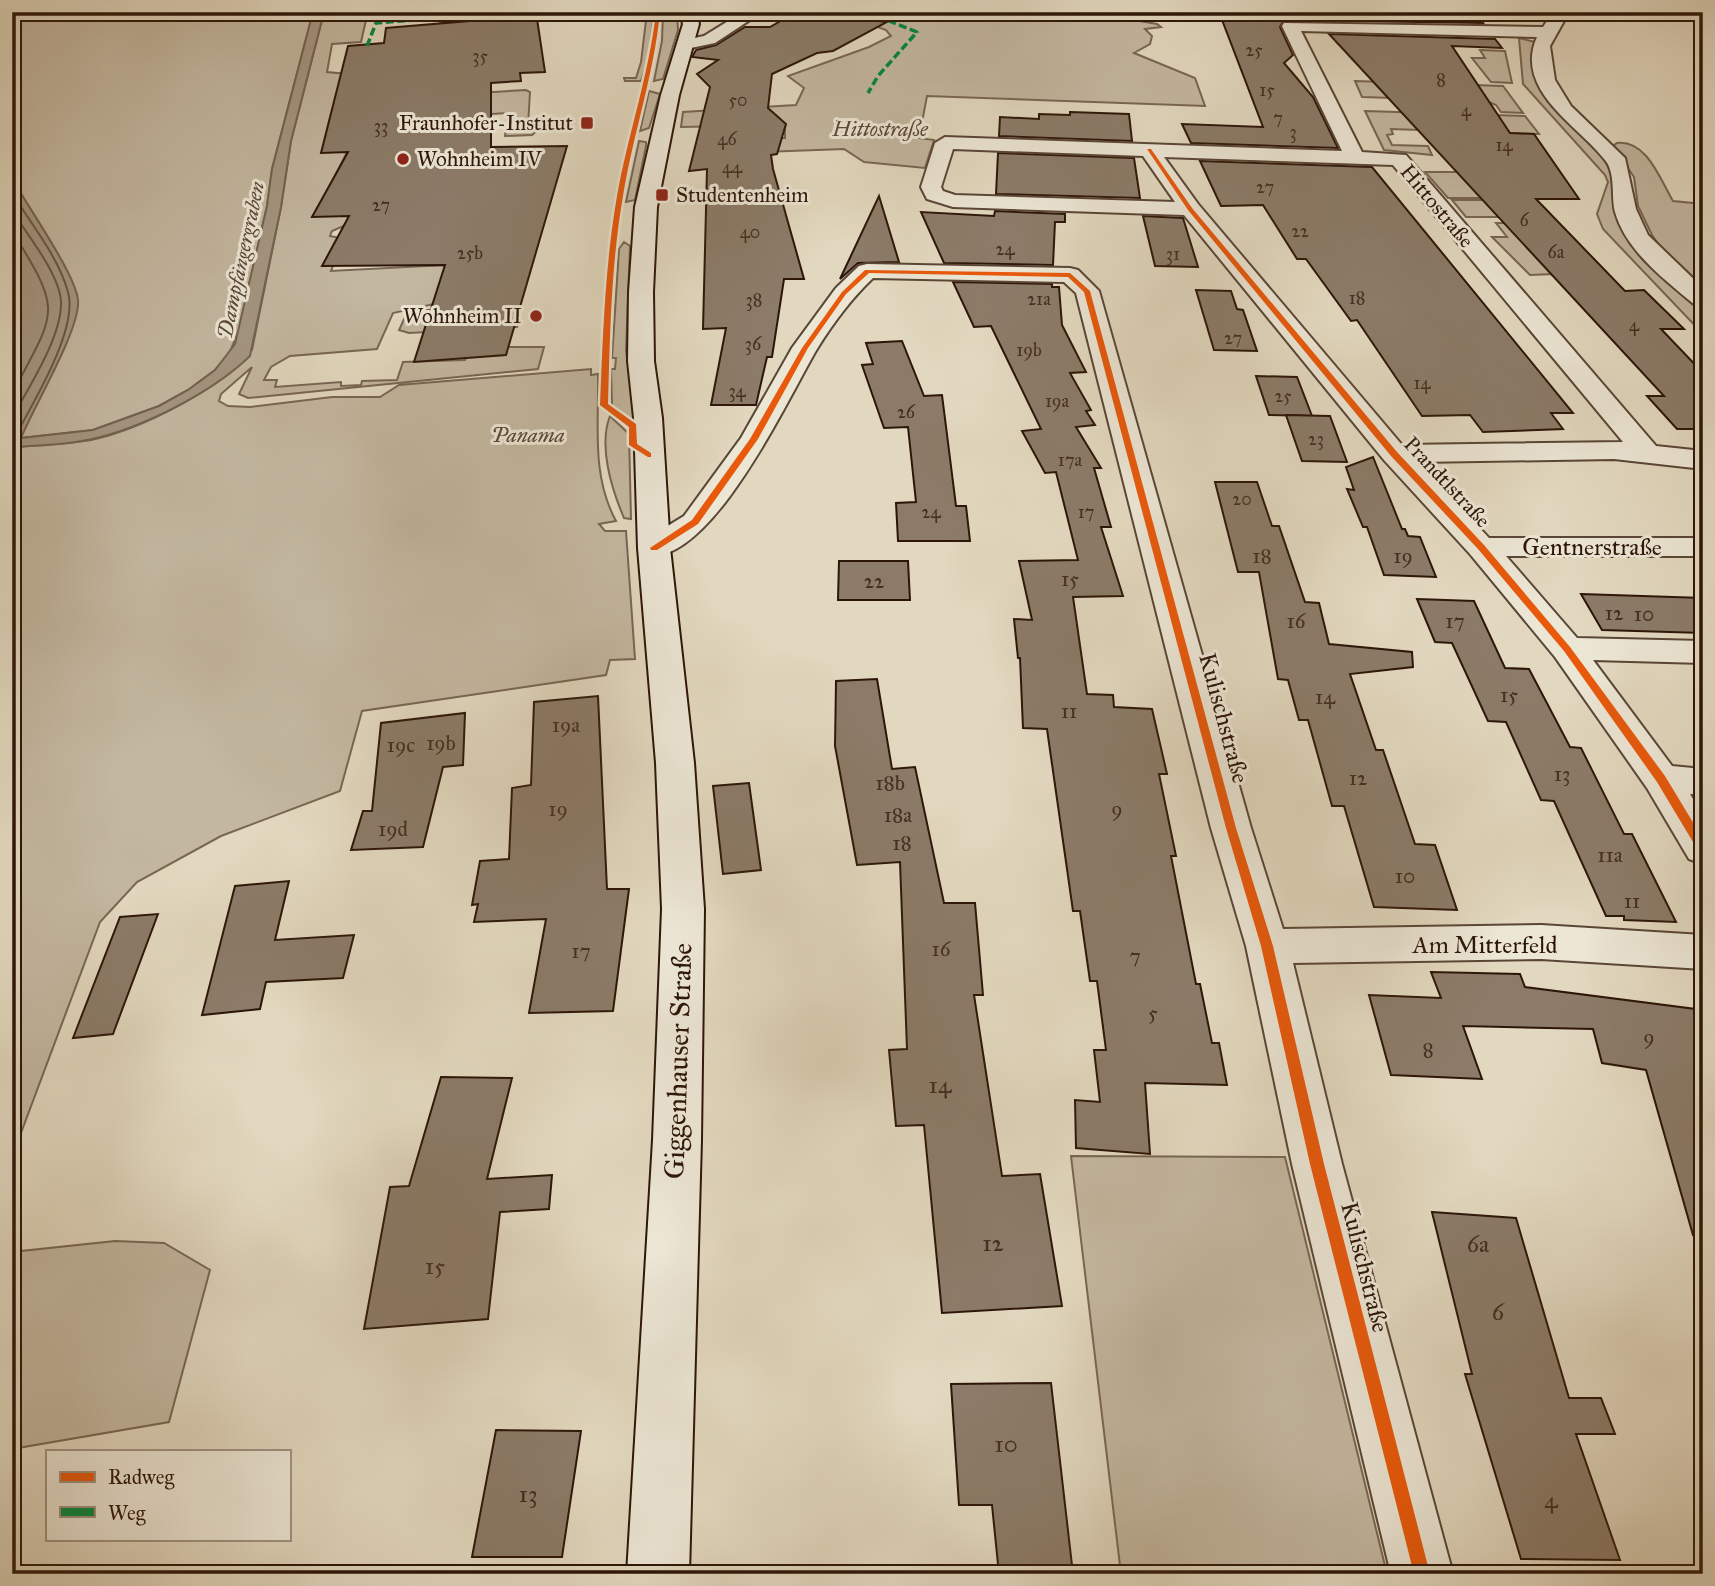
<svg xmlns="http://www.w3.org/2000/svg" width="1715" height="1586" font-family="'IM FELL Great Primer',serif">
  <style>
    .green { fill: #c3b7a0; stroke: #786654; stroke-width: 2 }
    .water { fill: #a49681; stroke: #746351; stroke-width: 2 }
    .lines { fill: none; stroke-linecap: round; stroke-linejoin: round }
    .shore { stroke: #685645; stroke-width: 2 }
    .building { fill: #8b7b68; stroke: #2d1609; stroke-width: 2 }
    .minor-casing { stroke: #5a4636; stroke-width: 4 }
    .secondary-casing { stroke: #2d1609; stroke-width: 4 }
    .minor { fill: #ece6d5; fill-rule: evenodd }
    .secondary { fill: #ece6d5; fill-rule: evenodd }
    .quiet { stroke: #00873e; stroke-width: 3.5; stroke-dasharray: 8 3.5; stroke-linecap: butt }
    .cycleway-casing { stroke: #ece6d5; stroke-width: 5 }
    .cycleway { fill: #e8590c; fill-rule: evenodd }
    .poi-dot { fill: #8f2418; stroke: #ece6d5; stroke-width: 2.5 }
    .labels { text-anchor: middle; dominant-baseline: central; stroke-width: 6; stroke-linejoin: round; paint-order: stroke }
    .far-number-label { font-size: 18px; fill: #442f21 }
    .far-poi-label { font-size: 21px; fill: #2d1609; stroke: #ece6d5; text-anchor: end }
    .far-park-label { font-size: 21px; font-style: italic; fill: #5a4636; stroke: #ece6d5 }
    .far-street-label { font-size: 21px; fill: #2d1609; stroke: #ece6d5 }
    .far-water-label { font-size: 21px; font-style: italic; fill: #5d4939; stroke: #ece6d5 }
    .number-label { font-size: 21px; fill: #442f21 }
    .street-label { font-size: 24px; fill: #2d1609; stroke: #ece6d5 }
    .near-number-label { font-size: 24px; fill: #442f21 }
    .near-street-label { font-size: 28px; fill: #2d1609; stroke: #ece6d5 }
  </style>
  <rect width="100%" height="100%" fill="#e2d8bf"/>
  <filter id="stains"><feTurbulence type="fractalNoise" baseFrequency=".00286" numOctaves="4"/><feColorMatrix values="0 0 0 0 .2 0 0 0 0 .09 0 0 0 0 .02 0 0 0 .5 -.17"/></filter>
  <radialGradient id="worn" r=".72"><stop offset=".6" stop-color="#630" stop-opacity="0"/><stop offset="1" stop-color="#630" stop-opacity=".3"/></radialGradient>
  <g class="green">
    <polygon points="12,12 313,12 272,169 267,206 239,330 229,354 215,370 188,390 159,406 93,430 20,438 66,344 24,201 12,178"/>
    <path d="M324,12h157v10h-41v-6l-74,4 -5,22 -29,2 -5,28 21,2 46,24 132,-8 4,2 -2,34h14l-10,9 -27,1 3,-23 -17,1v-10l-160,10 -4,16 39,14 -19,8 -18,36 40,27 -37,16 -2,5 10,2 -12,18 5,10 -2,5 114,-6 -2,37 -50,11 -16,36 -87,7 -19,11 -7,13h13l-2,7 66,-5v4l20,-1 1,-4 35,-1 6,-18 62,-2 2,-4 41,-9h36l-6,22 -290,29 -9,-4 13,-27 -31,27 -2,7 9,5 22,1 82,-10h48l19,-12 192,-16v6l7,-1c1,51 -7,101 18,147l-17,3 6,7h21l9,128 -25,1 -4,15 -244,36 -22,80 -119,45 -84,46 -37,40 -88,235v-703l4,-7c25,-2 50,-3 75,-7 48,-10 131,-51 161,-90l29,-143 10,-66z"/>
    <polygon points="647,12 654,12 648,61 641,81 625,81 624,78 636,78 641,62"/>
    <polygon points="663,12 677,12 678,30 663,79 654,81 662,41"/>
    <polygon points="837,12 1109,12 1116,17 1157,24 1161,27 1145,29 1152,36 1150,44 1134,53 1195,78 1205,106 927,96 919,138 934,140 925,168 864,162 844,149 763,152 764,138 785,138 785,125 681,127 683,112 796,105 804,88 788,76 869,47 891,36 886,30"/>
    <polygon points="1519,38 1535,42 1534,53 1616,177 1613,206 1623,231 1703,309 1703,334 1603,229 1597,214 1608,182 1605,175 1523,84"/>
    <polygon points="1480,50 1505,51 1512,83 1491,82 1472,58 1485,58"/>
    <polygon points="1355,81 1503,86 1523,113 1501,112 1496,105 1487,101 1362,97"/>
    <polygon points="649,91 660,94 649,128 640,131"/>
    <polygon points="1365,111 1525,116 1539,134 1391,129 1393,134 1387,135 1392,145 1428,146 1432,155 1384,150"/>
    <polygon points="639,141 646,142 646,146 635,200 626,202"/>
    <path d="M1617,143c30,-3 43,36 56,58l30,3v85l-39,-37 -12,-17 -14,-29 -4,-29 -21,-31z"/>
    <polygon points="1425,172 1458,172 1482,198 1448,198"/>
    <polygon points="1452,200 1485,200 1500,217 1466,217"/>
    <polygon points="1496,223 1506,223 1553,274 1530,275 1492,237 1507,237"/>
    <polygon points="624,242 630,246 626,351 636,423 612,405 611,369 615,369 616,358 612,358 619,249"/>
    <polygon points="510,308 508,318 520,318 517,327 409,333 399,330 405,317 426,310"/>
    <path d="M610,416l19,18 2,85 -7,-1c-12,-28 -26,-72 -14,-102z"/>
    <polygon points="1071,1156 1285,1157 1387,1574 1121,1574"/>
    <polygon points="115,1241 164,1243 210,1270 169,1422 12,1449 12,1252"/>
  </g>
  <path class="water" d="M313,12h11l-33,129 -10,66 -31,149c-37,36 -108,72 -158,83 -24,6 -51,6 -76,8l-4,7v-276c15,28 63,95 66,122 3,28 -45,108 -57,138l72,-8 66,-24 29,-16 27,-20 20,-26 32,-138 5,-37z"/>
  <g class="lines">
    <g class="shore">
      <path d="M12,193c19,31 46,63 56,99 11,38 -38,116 -56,150"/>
      <path d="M12,211c15,23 48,64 49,91 1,35 -33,86 -49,116"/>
      <path d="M12,231c52,83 44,79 0,163"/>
    </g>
  </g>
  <g class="building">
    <polygon points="481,12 536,12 545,72 520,73 521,81 491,83 491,147 567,146 506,355 414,362 445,265 322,266 349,216 312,217 348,152 321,153 348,46 384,43 386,28 481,20"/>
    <polygon points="796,12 887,22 833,51 817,53 772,74 768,108 786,124 777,154 771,155 773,169 804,279 784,279 772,357 767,357 756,405 711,405 726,328 703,329 707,169 689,171 710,87 697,74 718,60 692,57 696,50 716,45 745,27 770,27"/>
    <polygon points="1219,12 1475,12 1483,23 1284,20 1280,27 1293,55 1284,63 1313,97 1338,148 1191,143 1182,124 1263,127"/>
    <polygon points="1329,34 1495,39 1502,48 1452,46 1510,133 1534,134 1579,199 1536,199 1625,291 1644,290 1684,329 1661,329 1703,373 1703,438 1695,429 1677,429 1647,396 1664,396"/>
    <polygon points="1070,112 1129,114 1132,141 999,136 1000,117 1039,119 1039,114 1070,115"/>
    <polygon points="998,153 1134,158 1140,198 996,194"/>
    <polygon points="1200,161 1372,167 1573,413 1551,413 1563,429 1483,432 1470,415 1422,416 1357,320 1351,321 1306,259 1297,259 1263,205 1221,206"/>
    <polygon points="879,196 899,262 858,263 840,279"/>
    <polygon points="995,211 1065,214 1065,222 1055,222 1053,265 944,263 921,212 994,216"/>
    <polygon points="1143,216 1183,218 1198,267 1155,266"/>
    <polygon points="953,282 1052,284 1052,287 1059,287 1062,325 1086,372 1070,373 1091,410 1086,411 1095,425 1076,427 1101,468 1094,468 1111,527 1101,527 1123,596 1073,597 1087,694 1113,695 1114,707 1152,709 1167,774 1159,774 1176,856 1171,856 1196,984 1200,984 1212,1043 1219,1043 1227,1085 1145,1083 1150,1154 1076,1148 1075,1100 1100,1102 1094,1050 1106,1050 1097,981 1090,981 1080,911 1073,911 1047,729 1023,728 1020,658 1018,658 1014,619 1032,620 1019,561 1078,560 1056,472 1045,473 1022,431 1041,429 991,326 974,327"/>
    <polygon points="1196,290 1231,291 1237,309 1243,310 1257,351 1214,350"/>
    <polygon points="902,341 924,396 942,395 956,506 966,506 970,541 898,541 896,503 916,502 908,427 884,428 862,365 873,364 866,343"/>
    <polygon points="1256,376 1297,377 1312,416 1269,415"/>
    <polygon points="1286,415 1330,416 1347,462 1302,461"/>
    <polygon points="1373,457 1402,529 1405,529 1408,536 1420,537 1436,577 1384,575 1367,527 1363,527 1347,489 1354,490 1346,467"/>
    <polygon points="1215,482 1257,482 1272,526 1279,526 1305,602 1319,603 1329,644 1412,652 1413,667 1350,674 1376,750 1383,750 1415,844 1435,845 1457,910 1374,907 1344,806 1332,806 1308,720 1299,720 1288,680 1278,679 1259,572 1238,572"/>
    <polygon points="839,561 908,561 910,600 838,600"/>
    <polygon points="1581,594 1703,598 1703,633 1602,630"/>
    <polygon points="1417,599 1474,601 1505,668 1529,669 1570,747 1581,748 1624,834 1632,834 1676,922 1624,920 1624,916 1606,916 1554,801 1541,800 1506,722 1488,721 1452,643 1435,642"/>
    <polygon points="877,679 892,769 915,767 944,903 975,903 983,995 974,995 1002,1176 1040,1174 1062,1306 942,1313 924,1125 896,1126 889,1050 907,1049 900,862 857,865 835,746 836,681"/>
    <polygon points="598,696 607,889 629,889 613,1011 529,1013 546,919 474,922 478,904 472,905 480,861 509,859 512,788 531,785 534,702"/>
    <polygon points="465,713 463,765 443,767 423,847 351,850 363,811 372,811 381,723"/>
    <polygon points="749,783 761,870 723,874 713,786"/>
    <polygon points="289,881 275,940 354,935 343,978 266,982 260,1009 202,1015 235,886"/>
    <polygon points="158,914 113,1034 73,1038 120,917"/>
    <polygon points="1431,972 1520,974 1525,987 1703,1010 1703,1233 1693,1235 1646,1070 1602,1063 1593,1029 1463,1026 1482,1079 1391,1075 1369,995 1441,998"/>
    <polygon points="441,1077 512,1078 487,1179 552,1175 549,1209 500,1212 488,1319 364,1329 390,1187 409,1186"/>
    <polygon points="1432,1212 1516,1218 1569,1398 1601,1398 1615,1434 1576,1434 1620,1560 1521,1559 1465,1374 1472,1374"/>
    <polygon points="1051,1383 1073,1574 999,1574 992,1505 959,1505 951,1384"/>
    <polygon points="496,1430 581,1431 562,1557 472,1557"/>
  </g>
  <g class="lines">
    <g class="minor-casing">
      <g id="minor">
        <polygon points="743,12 762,12 715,43 686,49 678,44 680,41 704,36"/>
        <path d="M1553,12h16l-19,34 5,34 16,26 54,52 11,51 12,26 55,53v19l-8,-2c-30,-25 -69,-54 -80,-93 -4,-15 1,-39 -10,-52 -26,-34 -92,-70 -68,-123l-236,-6 61,121 44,3 250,291 47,5v18l-89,-10 -196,3 71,76h214v18h-197l71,82 126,3v22l-110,-3 79,106 31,3v26l-13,-1 13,21v49l-14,-5 -42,-71 -92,-131 -85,-103 -86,-94 -200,-245 -231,-8 -26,-8 -6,-12 14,-44 10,-6 397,14 -60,-125 2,-3 259,4zM953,149l190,7 32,46 -220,-7 -12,-4 -2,-4zM1164,157l229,8 230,277 -221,3 -204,-241z"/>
        <path d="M867,264l203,4 8,2 21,21 152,537 32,101 258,-4 162,10v34l-162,-10 -248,4 49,201 111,410h-62l-99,-410 -46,-218 -35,-118 -135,-535 -12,-11 -191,-4c-22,21 -40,45 -56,71 -28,47 -108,222 -174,206l-5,-7 5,-7 41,-25 57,-78 51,-90 44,-60 23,-22z"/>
      </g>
    </g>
    <g class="secondary-casing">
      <polygon id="secondary" points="680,12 696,12 699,24 679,95 657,207 653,292 654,361 662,418 670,548 694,763 704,909 701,1140 689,1574 627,1574 653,1140 662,909 656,763 638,548 634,418 628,361 629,292 635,207 661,95 683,24"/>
    </g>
    <use href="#minor" class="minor"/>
    <use href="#secondary" class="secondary"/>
    <g class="quiet">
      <polyline points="867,12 917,32 878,76 868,93"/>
      <polyline points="367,46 376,23 439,18 462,12"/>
    </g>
    <g class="cycleway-casing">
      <g id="cycleway">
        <path d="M656,12h4c-6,63 -27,122 -37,184 -12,69 -13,139 -15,208l28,20 1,20 14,9v4h-3l-19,-12v-18l-29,-22c3,-70 5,-140 17,-209 11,-62 32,-121 39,-184z"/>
        <polygon points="1147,149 1151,149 1192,208 1397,452 1484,545 1570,647 1665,776 1703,839 1703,853 1699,852 1657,782 1564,651 1478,549 1391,456 1188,210"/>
        <polygon points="865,270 1070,273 1090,291 1236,828 1273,946 1324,1164 1430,1574 1414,1574 1310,1164 1261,946 1226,828 1084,292 1068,277 869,273 846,294 808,348 758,439 698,524 657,550 651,550 650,548 692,520 750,439 802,348 842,292"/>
      </g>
    </g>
    <use href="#cycleway" class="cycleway"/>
  </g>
  <g class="poi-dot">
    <rect x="580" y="116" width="14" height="14" rx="3.5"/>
    <circle cx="403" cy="159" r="7"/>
    <rect x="655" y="188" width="14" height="14" rx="3.5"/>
    <circle cx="536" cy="316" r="7"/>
  </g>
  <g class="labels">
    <g class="far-number-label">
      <text x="1254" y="50">25</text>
      <text x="480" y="56">35</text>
      <text x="1441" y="80">8</text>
      <text x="1267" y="90">15</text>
      <text x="738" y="100">50</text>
      <text x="1466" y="110">4</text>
      <text x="1278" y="118">7</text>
      <text x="381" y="126">33</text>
      <text x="1293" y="132">3</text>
      <text x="727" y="139">46</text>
      <text x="1504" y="145">14</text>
      <text x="732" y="167">44</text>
      <text x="1265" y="187">27</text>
      <text x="381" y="205">27</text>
      <text x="1524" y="220">6</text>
      <text x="1300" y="231">22</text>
      <text x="750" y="232">40</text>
      <text x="1005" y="249">24</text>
      <text x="1556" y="252">6a</text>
      <text x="470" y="253">25b</text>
      <text x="1173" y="254">31</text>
      <text x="1357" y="298">18</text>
      <text x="1039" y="299">21a</text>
      <text x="754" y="300">38</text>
      <text x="1634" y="325">4</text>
      <text x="1233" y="338">27</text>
      <text x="753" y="344">36</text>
      <text x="1029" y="350">19b</text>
      <text x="1422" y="383">14</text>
      <text x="737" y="391">34</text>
      <text x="1283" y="396">25</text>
      <text x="1057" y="401">19a</text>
      <text x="906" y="412">26</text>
      <text x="1316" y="439">23</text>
      <text x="1070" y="460">17a</text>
      <text x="1242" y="499">20</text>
      <text x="931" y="512">24</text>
      <text x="1086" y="512">17</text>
    </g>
    <g class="far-poi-label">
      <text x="573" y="123">Fraunhofer-Institut</text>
      <text x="417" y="159" text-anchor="start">Wohnheim IV</text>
      <text x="676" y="195" text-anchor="start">Studentenheim</text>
      <text x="522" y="316">Wohnheim II</text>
    </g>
    <g class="far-park-label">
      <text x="880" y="129">Hittostraße</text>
      <text x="528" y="435">Panama</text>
    </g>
    <g class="far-street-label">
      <text transform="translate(1437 206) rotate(50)">Hittostraße</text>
      <text transform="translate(1447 482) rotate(47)">Prandtlstraße</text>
    </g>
    <g class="far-water-label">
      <text transform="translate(241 260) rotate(-78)">Dampfängergraben</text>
    </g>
    <g class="number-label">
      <text x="1262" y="556">18</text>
      <text x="1403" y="556">19</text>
      <text x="1070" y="579">15</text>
      <text x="874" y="581">22</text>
      <text x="1614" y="613">12</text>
      <text x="1644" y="614">10</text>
      <text x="1296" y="621">16</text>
      <text x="1455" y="621">17</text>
      <text x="1509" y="695">15</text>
      <text x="1325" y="697">14</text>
      <text x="1069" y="711">11</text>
      <text x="566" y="725">19a</text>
      <text x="441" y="743">19b</text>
      <text x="401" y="745">19c</text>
      <text x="1562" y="774">13</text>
      <text x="1358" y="778">12</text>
      <text x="890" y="783">18b</text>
      <text x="558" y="809">19</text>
      <text x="1117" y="809">9</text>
      <text x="898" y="815">18a</text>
      <text x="393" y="829">19d</text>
      <text x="902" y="843">18</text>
      <text x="1610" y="855">11a</text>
      <text x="1405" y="876">10</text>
      <text x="1632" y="901">11</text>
      <text x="941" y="949">16</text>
      <text x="581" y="951">17</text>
      <text x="1135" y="956">7</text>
      <text x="1153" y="1013">5</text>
      <text x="1649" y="1037">9</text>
      <text x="1428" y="1050">8</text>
    </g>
    <g class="street-label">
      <text x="1592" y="547">Gentnerstraße</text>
      <text transform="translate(1224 718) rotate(75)">Kulischstraße</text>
      <text x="1485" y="945">Am Mitterfeld</text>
      <text transform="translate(1365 1267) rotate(76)">Kulischstraße</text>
    </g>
    <g class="near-number-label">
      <text x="940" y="1085">14</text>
      <text x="993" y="1243">12</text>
      <text x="1478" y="1244">6a</text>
      <text x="435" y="1266">15</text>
      <text x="1498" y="1312">6</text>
      <text x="1006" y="1444">10</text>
      <text x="528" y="1494">13</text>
      <text x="1551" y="1500">4</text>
    </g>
    <g class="near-street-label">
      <text transform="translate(678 1061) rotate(-88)">Giggenhauser Straße</text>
    </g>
  </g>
  <rect width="1715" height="1586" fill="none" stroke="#e2d8bf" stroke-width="42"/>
  <rect x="14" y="14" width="1687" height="1558" fill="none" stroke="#2d1609" stroke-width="3.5"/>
  <rect x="21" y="21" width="1673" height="1544" fill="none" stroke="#2d1609" stroke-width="2"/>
  <rect x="46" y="1450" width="245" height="91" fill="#ece6d5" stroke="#a09383" stroke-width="2"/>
  <rect x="60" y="1472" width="35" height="10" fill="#e8590c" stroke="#a09383" stroke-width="2"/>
  <text x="108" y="1484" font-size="21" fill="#2d1609">Radweg</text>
  <rect x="60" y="1507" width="35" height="10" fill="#00873e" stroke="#a09383" stroke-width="2"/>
  <text x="108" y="1520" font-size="21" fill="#2d1609">Weg</text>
  <rect width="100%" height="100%" filter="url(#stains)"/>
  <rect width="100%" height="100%" fill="url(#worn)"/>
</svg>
